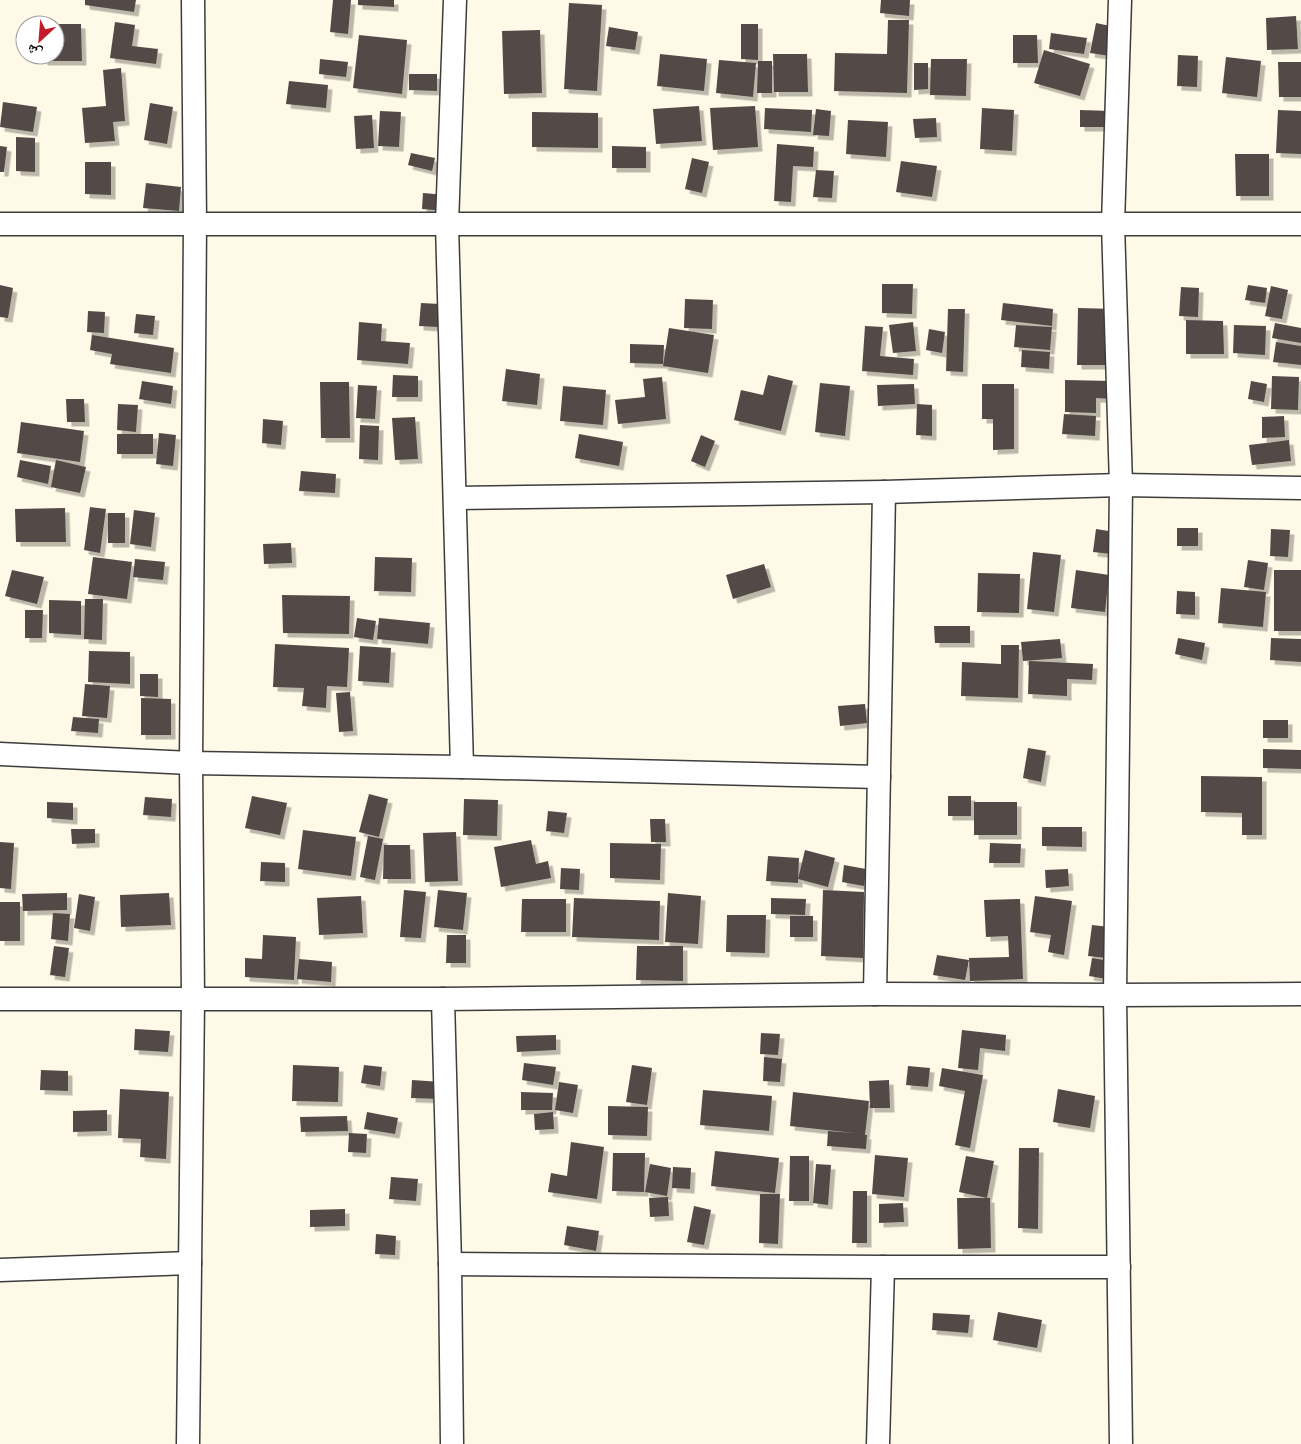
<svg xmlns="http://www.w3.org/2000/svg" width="1301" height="1444" font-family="Merriweather,'Noto Naskh Arabic',serif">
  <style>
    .building { fill: #534a46; filter: url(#shadow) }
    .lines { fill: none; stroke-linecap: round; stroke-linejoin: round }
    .minor-casing { stroke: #3d3d3d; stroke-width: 25 }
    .minor { stroke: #fff; stroke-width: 22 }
  </style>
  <defs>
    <filter id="shadow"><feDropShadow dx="4.5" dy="4.5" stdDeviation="0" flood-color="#0004"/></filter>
  </defs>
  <rect width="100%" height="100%" fill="#fff9e7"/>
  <g class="building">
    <polygon points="85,0 136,0 134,12 85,5"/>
    <polygon points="333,0 351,0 348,34 330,32"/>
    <polygon points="358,0 394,0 394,7 358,5"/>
    <polygon points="881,0 910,0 909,16 880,13"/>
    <polygon points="569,3 602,5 597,91 564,89"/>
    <polygon points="1296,16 1298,49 1267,50 1266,18"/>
    <polygon points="888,20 909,20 907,93 834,91 835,53 887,54"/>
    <polygon points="115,22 135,25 132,46 158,49 156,64 110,58"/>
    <polygon points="1096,23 1115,27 1110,56 1090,53"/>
    <polygon points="55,24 81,24 82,61 43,61 43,55 55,55"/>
    <polygon points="741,24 758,24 758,60 741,59"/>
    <polygon points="609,27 638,32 635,50 606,46"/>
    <polygon points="540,30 542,93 504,94 502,31"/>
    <polygon points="1051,33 1087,38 1084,54 1049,49"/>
    <polygon points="359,35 407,40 402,94 353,88"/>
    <polygon points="1013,35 1037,35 1038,63 1013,63"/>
    <polygon points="1044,50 1090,64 1080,96 1034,83"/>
    <polygon points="660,54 707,59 704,91 657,86"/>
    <polygon points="773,54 807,54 808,92 774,92"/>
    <polygon points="1178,55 1198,56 1197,87 1177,86"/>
    <polygon points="1226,57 1261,61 1257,97 1222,93"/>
    <polygon points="320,59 348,62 346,77 319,74"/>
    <polygon points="931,59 967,59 966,96 930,95"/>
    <polygon points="719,60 756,63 753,97 716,93"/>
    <polygon points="758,61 772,61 772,93 757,93"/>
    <polygon points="1278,62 1301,62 1301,97 1279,97"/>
    <polygon points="914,63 928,63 928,89 914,90"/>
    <polygon points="121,68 125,121 113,122 115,141 85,143 82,108 106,106 103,70"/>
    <polygon points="409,74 437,74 437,91 409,90"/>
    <polygon points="289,81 328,85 326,108 286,104"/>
    <polygon points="3,102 37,107 33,132 0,127"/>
    <polygon points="150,103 173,107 167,144 144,140"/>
    <polygon points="699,106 702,141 656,144 653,109"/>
    <polygon points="755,106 758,147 713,150 710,108"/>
    <polygon points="765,108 812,110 811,132 764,129"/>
    <polygon points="982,108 1014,110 1012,151 980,149"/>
    <polygon points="816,109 831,111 829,136 813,135"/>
    <polygon points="1080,110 1112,111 1111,127 1080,127"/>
    <polygon points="1278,110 1301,111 1301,154 1276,153"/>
    <polygon points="380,111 401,112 399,147 378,146"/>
    <polygon points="532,112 598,113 598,148 532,147"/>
    <polygon points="372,115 374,148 356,149 354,116"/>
    <polygon points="936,118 937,137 915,138 913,119"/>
    <polygon points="848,120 888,122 886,157 846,154"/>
    <polygon points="16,137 35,138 35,172 16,171"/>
    <polygon points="777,144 814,147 813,167 793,166 791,202 774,201"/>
    <polygon points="0,146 7,147 4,172 0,172"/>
    <polygon points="612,146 646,147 646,168 612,168"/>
    <polygon points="411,153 435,158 432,171 408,165"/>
    <polygon points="1235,154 1269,154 1269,196 1236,196"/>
    <polygon points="692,158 709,162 702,193 685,189"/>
    <polygon points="901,161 937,166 932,197 896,192"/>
    <polygon points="85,162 111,162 111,195 85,194"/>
    <polygon points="816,170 834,171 832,198 813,197"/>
    <polygon points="146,183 181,187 179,211 143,208"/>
    <polygon points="423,193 446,195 445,211 422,209"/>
    <polygon points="882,284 913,284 912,314 882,313"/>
    <polygon points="0,285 13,288 8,318 0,317"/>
    <polygon points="1248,285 1267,288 1265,303 1245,300"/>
    <polygon points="1271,286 1288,290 1282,319 1265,316"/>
    <polygon points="1181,287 1199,288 1198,317 1179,316"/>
    <polygon points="685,299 713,300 712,329 684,328"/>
    <polygon points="421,303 440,304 438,327 419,326"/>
    <polygon points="1003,303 1053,309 1052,326 1001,320"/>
    <polygon points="1078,308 1116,309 1115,365 1077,365"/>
    <polygon points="948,309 965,309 963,372 946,371"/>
    <polygon points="88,311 105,312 104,333 87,332"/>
    <polygon points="136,314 155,316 153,335 134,333"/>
    <polygon points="1186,320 1223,321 1224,354 1186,354"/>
    <polygon points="359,322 382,324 381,341 410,343 408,364 357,360"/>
    <polygon points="913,322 916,351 893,353 889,325"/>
    <polygon points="1275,323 1301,328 1301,343 1272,338"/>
    <polygon points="1016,325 1052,327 1050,350 1014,347"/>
    <polygon points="1234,325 1266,326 1265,355 1233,353"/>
    <polygon points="865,326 883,327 880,356 914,359 913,375 862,371"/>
    <polygon points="669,328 714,335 708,373 663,366"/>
    <polygon points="929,329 945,332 942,353 926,350"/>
    <polygon points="92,335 174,348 171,373 110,364 112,354 90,350"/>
    <polygon points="1276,342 1301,346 1301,365 1273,362"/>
    <polygon points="630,344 664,345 663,364 630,363"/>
    <polygon points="1022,350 1050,352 1049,369 1021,367"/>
    <polygon points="506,369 540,374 537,405 502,401"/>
    <polygon points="393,375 418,376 418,397 392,397"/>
    <polygon points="768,375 793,381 781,431 734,420 741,390 763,395"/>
    <polygon points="1272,376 1299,377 1298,410 1271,409"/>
    <polygon points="662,377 666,419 618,424 615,400 645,397 643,379"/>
    <polygon points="1065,380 1111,381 1111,399 1096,398 1096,413 1065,412"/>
    <polygon points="142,381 173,386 171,404 139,399"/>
    <polygon points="1251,381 1267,384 1264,402 1248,399"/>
    <polygon points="320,382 349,382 350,438 321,438"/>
    <polygon points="820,383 850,386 845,436 815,432"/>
    <polygon points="914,384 915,404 878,406 877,385"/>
    <polygon points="982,384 1014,384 1014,449 993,450 993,419 982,419"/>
    <polygon points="358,385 377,386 375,419 356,418"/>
    <polygon points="563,386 606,390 603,425 560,421"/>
    <polygon points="66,399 84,399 85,422 67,422"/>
    <polygon points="118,404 138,405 136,432 117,430"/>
    <polygon points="917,404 932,405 932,436 916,435"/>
    <polygon points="1064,414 1096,416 1095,436 1062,434"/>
    <polygon points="1284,416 1285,437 1262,438 1262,417"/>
    <polygon points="415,417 418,459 395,460 392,418"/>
    <polygon points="263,419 283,421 281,445 262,443"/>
    <polygon points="21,422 84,431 80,462 17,453"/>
    <polygon points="360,425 379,426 378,460 359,459"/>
    <polygon points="159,433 176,435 173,466 156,464"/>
    <rect x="117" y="434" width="36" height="20"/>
    <polygon points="579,434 623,442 619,466 575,458"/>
    <polygon points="701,435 715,441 705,467 691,461"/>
    <polygon points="1289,440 1291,461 1252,465 1249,445"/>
    <polygon points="20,460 51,466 48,484 17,477"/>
    <polygon points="56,460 86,467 80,493 51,487"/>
    <polygon points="301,471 336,474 335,493 299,491"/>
    <polygon points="90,507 106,509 100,553 84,550"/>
    <polygon points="65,508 66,542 16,542 15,509"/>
    <polygon points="134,510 155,513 151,547 130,544"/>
    <rect x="108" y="513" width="17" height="30"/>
    <rect x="1177" y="528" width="21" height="18"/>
    <polygon points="1096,529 1115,532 1112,554 1093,552"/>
    <polygon points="1271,529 1290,530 1288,557 1270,556"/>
    <polygon points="291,543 292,563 264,564 263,544"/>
    <polygon points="1033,552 1061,555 1054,612 1027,609"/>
    <polygon points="93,557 132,562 127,599 88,594"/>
    <polygon points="375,557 412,558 411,592 374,591"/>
    <polygon points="135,559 165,562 163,580 133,577"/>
    <polygon points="1248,560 1268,563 1264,590 1244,587"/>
    <polygon points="764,564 771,587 733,599 726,575"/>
    <polygon points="12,570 44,577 37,604 5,596"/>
    <polygon points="1076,570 1109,575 1105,612 1071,608"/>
    <rect x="1274" y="570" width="27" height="61"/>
    <polygon points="978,573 1020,574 1019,613 977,612"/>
    <polygon points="1221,588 1266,592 1263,627 1218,623"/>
    <polygon points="1177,591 1195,592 1195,615 1176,614"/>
    <polygon points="282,595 350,596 349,634 283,633"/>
    <polygon points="85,599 103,599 102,640 84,639"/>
    <polygon points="49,600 81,601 81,635 49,633"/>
    <polygon points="25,610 43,610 42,638 25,638"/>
    <polygon points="357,618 376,621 373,640 354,637"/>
    <polygon points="379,618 430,623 428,644 377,639"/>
    <polygon points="934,626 970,626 970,643 935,643"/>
    <polygon points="1178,638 1205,643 1202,660 1175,654"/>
    <polygon points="1271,638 1301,639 1301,662 1270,660"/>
    <polygon points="1060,639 1062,658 1023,661 1021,642"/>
    <polygon points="275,644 349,648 347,687 327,686 326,708 302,706 304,688 273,687"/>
    <polygon points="1001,645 1019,645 1018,698 961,696 962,662 1001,664"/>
    <polygon points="360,646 391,648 389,683 358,681"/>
    <polygon points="89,651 130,652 130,684 88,682"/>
    <polygon points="1029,661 1093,664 1092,680 1067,679 1067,696 1028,694"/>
    <polygon points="140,674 158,674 158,697 140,696"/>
    <polygon points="85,684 110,686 107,718 82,716"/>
    <polygon points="350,692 353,731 339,732 336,693"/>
    <polygon points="141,698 171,699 171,735 141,735"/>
    <polygon points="865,704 867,723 840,726 838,706"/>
    <polygon points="73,717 99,719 98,733 71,731"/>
    <rect x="1263" y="720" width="25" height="18"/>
    <polygon points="1028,748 1046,751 1041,782 1023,778"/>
    <polygon points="1263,749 1301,750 1301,769 1263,768"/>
    <polygon points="1201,776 1262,777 1262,835 1242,835 1242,813 1201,812"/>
    <polygon points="369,794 388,799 379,837 359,832"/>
    <polygon points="252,796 287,803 280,835 245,828"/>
    <rect x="948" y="796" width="23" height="20"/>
    <polygon points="145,797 172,799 171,817 143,815"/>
    <polygon points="464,799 498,800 497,836 463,835"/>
    <polygon points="47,802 73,803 73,820 47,818"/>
    <rect x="974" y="802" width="43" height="33"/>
    <polygon points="548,811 567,813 564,833 546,831"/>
    <polygon points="650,819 665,819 666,842 651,842"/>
    <polygon points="1042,827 1082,827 1082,847 1042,846"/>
    <polygon points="71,829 95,829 95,843 72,844"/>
    <polygon points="303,830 356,837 351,876 298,869"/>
    <polygon points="456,832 458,881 425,882 423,833"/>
    <polygon points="368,836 383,839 375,880 360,877"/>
    <polygon points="531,840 536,864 548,861 551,878 501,887 494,847"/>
    <polygon points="0,842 14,843 11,889 0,888"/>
    <polygon points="610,843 661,844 660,880 610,878"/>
    <polygon points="990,843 1021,844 1020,863 989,863"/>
    <polygon points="384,845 410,845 411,879 383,879"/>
    <polygon points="805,850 835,858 828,887 798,879"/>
    <polygon points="768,856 799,858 798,883 766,881"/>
    <polygon points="261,862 285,863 285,882 260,881"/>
    <polygon points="844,865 866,869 864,886 842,882"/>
    <polygon points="561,868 580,869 579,890 560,889"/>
    <polygon points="1068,869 1069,886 1046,888 1045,870"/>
    <polygon points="404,890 426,892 421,938 400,937"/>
    <polygon points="438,890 467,893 463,930 434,927"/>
    <polygon points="823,890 864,892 863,958 821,956"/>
    <polygon points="67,893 67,910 23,911 22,894"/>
    <polygon points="169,893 171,925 121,927 120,895"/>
    <polygon points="668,893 701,896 698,944 665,942"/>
    <polygon points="79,894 95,897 90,931 74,928"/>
    <polygon points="361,896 363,933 319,935 317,898"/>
    <polygon points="1035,896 1072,901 1064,955 1048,952 1051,935 1030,932"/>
    <polygon points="574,898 660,901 659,940 572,937"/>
    <polygon points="771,898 806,899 805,915 771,914"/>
    <polygon points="522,899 566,899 566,932 521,932"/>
    <polygon points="1020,899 1023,979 970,981 969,958 1009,957 1008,936 986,937 984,900"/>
    <rect x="0" y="902" width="20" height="39"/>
    <polygon points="53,913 70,914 68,941 51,939"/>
    <polygon points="727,915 766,915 765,953 726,952"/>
    <rect x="790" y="916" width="23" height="21"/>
    <polygon points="1092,925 1110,927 1106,958 1088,956"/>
    <polygon points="263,935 296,937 294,980 245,977 245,958 262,959"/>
    <polygon points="447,935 466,935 466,963 446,963"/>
    <polygon points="54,946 69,948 65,977 50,975"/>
    <polygon points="637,946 683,946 683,981 636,980"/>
    <polygon points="937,955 969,960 965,980 933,975"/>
    <polygon points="1092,958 1110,961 1107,979 1089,976"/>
    <polygon points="299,959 332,962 331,982 297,979"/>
    <polygon points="135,1029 170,1031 168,1052 134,1050"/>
    <polygon points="962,1030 1006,1035 1005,1051 980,1048 978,1070 958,1068"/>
    <polygon points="761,1033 780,1034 778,1055 760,1054"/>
    <polygon points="556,1035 556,1050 517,1052 516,1036"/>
    <polygon points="764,1057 782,1059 780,1082 763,1081"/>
    <polygon points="524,1063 556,1067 553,1085 522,1080"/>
    <polygon points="293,1065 339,1067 338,1102 292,1101"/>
    <polygon points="364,1065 382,1067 380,1086 361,1083"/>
    <polygon points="632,1065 652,1068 647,1105 626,1102"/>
    <polygon points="908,1066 930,1068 928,1087 906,1085"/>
    <polygon points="942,1068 983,1075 970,1148 955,1145 965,1091 939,1086"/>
    <polygon points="41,1070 68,1071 68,1091 40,1090"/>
    <polygon points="412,1080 441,1082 440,1099 411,1098"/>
    <polygon points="889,1080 890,1108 870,1108 869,1081"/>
    <polygon points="559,1082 578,1085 573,1113 555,1110"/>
    <polygon points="120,1089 169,1092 166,1159 140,1157 141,1139 118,1138"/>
    <polygon points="1058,1089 1095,1096 1090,1128 1053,1122"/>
    <polygon points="703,1090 772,1096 769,1131 700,1125"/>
    <polygon points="521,1092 553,1093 552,1110 521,1110"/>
    <polygon points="793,1092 869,1101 865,1135 867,1135 866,1149 827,1146 828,1131 854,1133 790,1126"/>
    <polygon points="608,1106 648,1107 647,1136 608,1135"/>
    <polygon points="107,1110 107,1131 73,1132 73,1111"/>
    <polygon points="367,1112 398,1118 395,1134 364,1129"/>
    <polygon points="553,1112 554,1129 535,1130 534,1114"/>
    <polygon points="347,1116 348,1131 301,1132 300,1117"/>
    <polygon points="349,1133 367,1134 366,1153 348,1152"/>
    <polygon points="571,1142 604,1147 597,1199 548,1192 551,1173 567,1176"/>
    <polygon points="1019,1148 1039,1148 1038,1229 1018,1228"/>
    <polygon points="715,1151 779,1158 775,1193 711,1186"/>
    <polygon points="613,1153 645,1153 644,1192 612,1191"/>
    <polygon points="875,1155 908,1158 904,1197 872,1194"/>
    <polygon points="790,1156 809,1156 809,1201 789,1201"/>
    <polygon points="966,1156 994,1161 987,1198 959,1192"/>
    <polygon points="650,1164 671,1168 667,1196 645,1192"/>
    <polygon points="816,1164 831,1165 828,1205 813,1203"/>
    <polygon points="673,1167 691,1168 690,1189 672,1188"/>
    <polygon points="391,1177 418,1179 416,1201 389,1199"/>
    <polygon points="853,1191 867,1191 867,1243 852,1243"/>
    <polygon points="760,1194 780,1194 778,1244 759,1243"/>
    <polygon points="668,1197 669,1216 650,1217 649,1198"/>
    <polygon points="957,1198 990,1198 991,1248 958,1249"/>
    <polygon points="903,1203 904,1222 879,1223 879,1204"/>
    <polygon points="694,1206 711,1210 704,1245 687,1242"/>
    <polygon points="345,1209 345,1226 310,1227 310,1210"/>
    <polygon points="567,1226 599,1231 596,1251 564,1245"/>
    <polygon points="376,1234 396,1236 395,1255 375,1254"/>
    <polygon points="998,1312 1042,1320 1037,1348 993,1340"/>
    <polygon points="933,1313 970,1315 968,1333 932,1330"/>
  </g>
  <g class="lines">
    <g class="minor-casing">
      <g id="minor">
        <polyline points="455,0 447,224 462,767"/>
        <polyline points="1120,0 1113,224 1121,485 1115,995 1121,1444"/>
        <polyline points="0,224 1301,224"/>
        <polyline points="455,498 884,492 1121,485 1301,488"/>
        <polyline points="0,754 191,763 462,767 879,777"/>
        <polyline points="875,994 884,492"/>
        <polyline points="0,999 443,999 875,994 1115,995 1301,994"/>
        <polyline points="443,999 450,1264 452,1444"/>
        <polyline points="450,1264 883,1267 1119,1267"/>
        <polyline points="0,1270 190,1263"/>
        <polyline points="188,1444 193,999 191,763 195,223 193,0"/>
        <polyline points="878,1444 883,1267"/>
      </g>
    </g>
    <use href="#minor" class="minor"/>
  </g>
  <g transform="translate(40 40) rotate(206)"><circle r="24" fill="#ffffff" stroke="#9d9d9d"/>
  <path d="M0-4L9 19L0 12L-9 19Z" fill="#c21a28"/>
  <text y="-8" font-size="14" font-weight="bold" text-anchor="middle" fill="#0a0a0a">ش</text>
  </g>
</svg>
